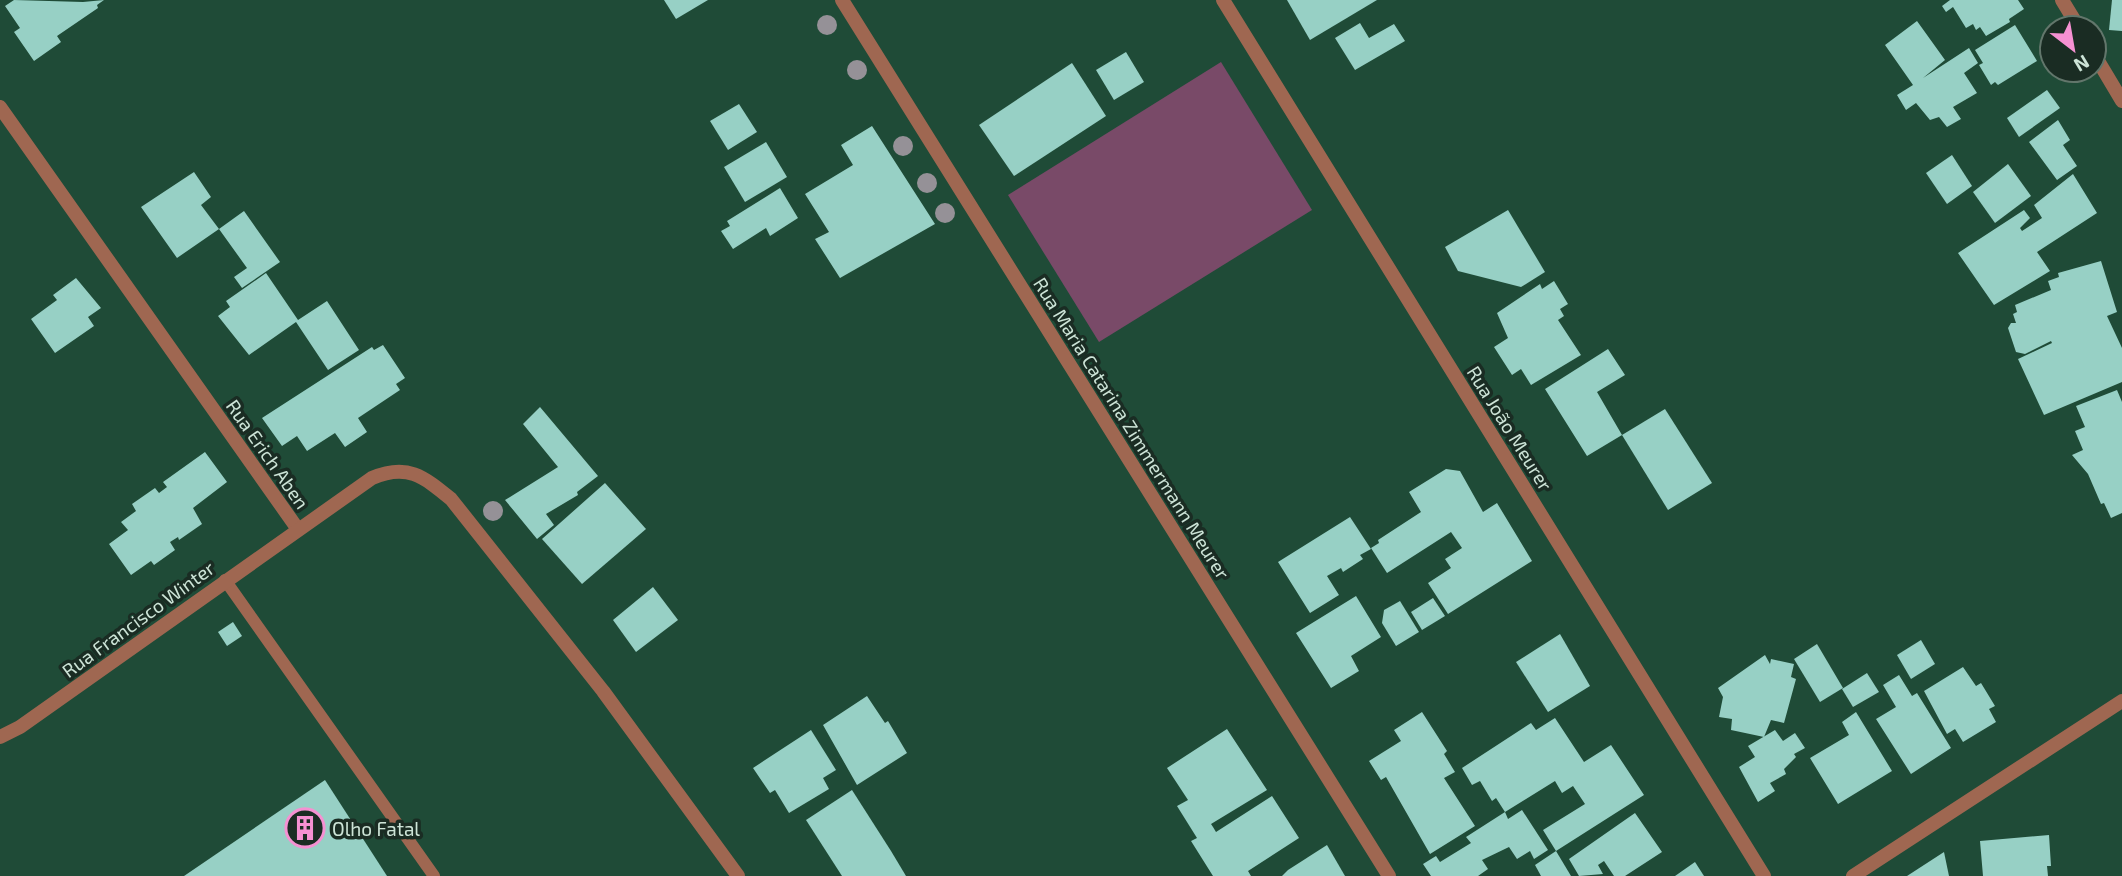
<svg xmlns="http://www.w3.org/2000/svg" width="2122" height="876" font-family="'Exo 2',sans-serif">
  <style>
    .green { fill: #794a68 }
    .building { fill: #97d0c5 }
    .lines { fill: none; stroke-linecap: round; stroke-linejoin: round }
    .lane { stroke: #9f6751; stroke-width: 12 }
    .street { stroke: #9f6751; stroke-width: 14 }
    .tree { fill: #959197 }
    .labels { text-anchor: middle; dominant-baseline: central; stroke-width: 7; stroke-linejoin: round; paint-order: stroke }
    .street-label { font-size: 19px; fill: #cde4d7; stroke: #1a2c23 }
    .poi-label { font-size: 19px; fill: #cde4d7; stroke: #1a2c23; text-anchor: start }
  </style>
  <rect width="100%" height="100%" fill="#1f4b37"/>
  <polygon class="green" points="1221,62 1312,210 1099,342 1008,195"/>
  <g class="building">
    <polygon points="14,0 83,2 104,0 97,5 98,8 57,36 61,42 34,61 14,32 20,28 5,6"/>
    <polygon points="664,0 708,0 676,19"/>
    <polygon points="1287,0 1377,0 1310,40"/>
    <polygon points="1950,0 2018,0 2024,9 2009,19 2010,22 1986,36 1980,27 1976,30 1973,24 1966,28 1953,7 1946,12 1942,6"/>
    <polygon points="2112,0 2122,0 2122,31 2109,30"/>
    <polygon points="1917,21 1945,60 1923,78 1969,48 1978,63 1964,73 1977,93 1953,107 1961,119 1947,127 1939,117 1930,120 1916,103 1906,110 1897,95 1913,85 1885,45"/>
    <polygon points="1360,23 1369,38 1394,24 1405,41 1355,70 1335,38"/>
    <polygon points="2015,25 2037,61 1998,85 1995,82 1991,85 1979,65 1983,63 1975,50"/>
    <polygon points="1126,52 1144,82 1114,100 1096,70"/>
    <polygon points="1072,63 1106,116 1014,176 979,125"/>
    <polygon points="2047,90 2060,108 2019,137 2007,118"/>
    <polygon points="739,104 757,132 728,150 710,121"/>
    <polygon points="2058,120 2070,140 2063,145 2077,166 2057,180 2029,142"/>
    <polygon points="872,126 935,224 840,278 815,239 829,232 805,194 853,165 841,145"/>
    <polygon points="766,142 787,177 745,202 724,167"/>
    <polygon points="1952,155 1972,186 1947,204 1926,173"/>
    <polygon points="2008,164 2031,196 1995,223 1973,192"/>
    <polygon points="194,172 211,197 201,205 219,229 177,258 141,207"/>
    <polygon points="2073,174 2097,213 2037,252 2050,271 1994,305 1958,253 2024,210 2030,218 2020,228 2022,231 2042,218 2034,205"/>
    <polygon points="780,188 798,218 770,236 766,228 733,249 721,231 730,226 727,221"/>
    <polygon points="1508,210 1545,272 1521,287 1458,271 1445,247"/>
    <polygon points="244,211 280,262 242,288 234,277 247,268 219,229"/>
    <polygon points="2101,261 2117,312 2107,316 2122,348 2122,382 2044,415 2018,359 2052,343 2051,341 2025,354 2016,352 2008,328 2011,323 2016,323 2013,314 2017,312 2015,305 2051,290 2048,281 2059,277 2058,273"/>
    <polygon points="266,273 298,320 327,301 359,350 328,370 296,322 249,355 218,316 230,307 226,301"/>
    <polygon points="76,278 101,308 88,317 94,326 55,353 31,319 57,300 53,295"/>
    <polygon points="1554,281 1568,304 1560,309 1564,316 1558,320 1581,355 1531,385 1521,369 1512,375 1494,347 1508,338 1497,313 1540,284 1542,289"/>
    <polygon points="383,345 405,378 396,384 400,390 358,418 367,432 345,447 335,433 307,451 297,436 282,446 262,418 372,347 374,350"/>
    <polygon points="1608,349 1625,375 1597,392 1622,435 1587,456 1545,389"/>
    <polygon points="2117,390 2122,402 2122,513 2111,518 2104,503 2101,504 2088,474 2072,455 2083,450 2075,431 2085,427 2076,406"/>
    <polygon points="540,407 598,476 577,492 578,495 546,514 554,525 537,539 505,500 558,467 523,424"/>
    <polygon points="1665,409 1712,483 1668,510 1622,435"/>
    <polygon points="205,452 227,482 193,508 202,524 179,540 178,537 170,542 175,550 154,565 151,561 131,575 109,544 128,530 121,522 136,511 132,504 155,488 159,493 167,487 163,482"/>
    <polygon points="1446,469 1460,471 1483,512 1497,503 1532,561 1448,614 1428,583 1451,568 1445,559 1462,548 1451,532 1387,573 1371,548 1379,543 1378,540 1421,512 1409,492"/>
    <polygon points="605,483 646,529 582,584 542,539"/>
    <polygon points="1350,517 1371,549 1360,555 1363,559 1343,572 1341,568 1327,576 1339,595 1310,613 1278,562"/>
    <polygon points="653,587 678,620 636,652 613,620"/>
    <polygon points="1356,596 1381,637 1351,656 1359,671 1331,688 1296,633"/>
    <polygon points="1433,598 1445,616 1422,630 1411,612"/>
    <polygon points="1400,601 1419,632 1396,646 1382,623 1384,610"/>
    <polygon points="233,622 242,636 227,646 218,632"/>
    <polygon points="1560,634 1590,686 1548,712 1516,662"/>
    <polygon points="1921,640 1935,664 1911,679 1897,655"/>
    <polygon points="1817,644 1843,688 1820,702 1794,659"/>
    <polygon points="1765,655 1770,664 1771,659 1794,664 1791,677 1796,679 1784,723 1771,720 1764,737 1731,730 1732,719 1719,717 1723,697 1718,688"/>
    <polygon points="1963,667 1976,686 1981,683 1995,706 1989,709 1996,722 1963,742 1955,729 1947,734 1924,691"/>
    <polygon points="1867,673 1879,692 1853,707 1842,689"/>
    <polygon points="1899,675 1912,696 1917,693 1951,748 1911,774 1876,719 1896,707 1883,685"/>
    <polygon points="867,696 885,723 888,721 907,753 857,785 823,725"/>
    <polygon points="1422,712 1447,751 1444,754 1455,772 1444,778 1475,826 1430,854 1386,777 1381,780 1369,761 1401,741 1394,730"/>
    <polygon points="1856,712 1892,771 1838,804 1810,758 1849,735 1842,722"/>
    <polygon points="1555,718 1584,762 1611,745 1644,795 1556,851 1543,830 1585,804 1573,786 1562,793 1555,781 1505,812 1496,798 1492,801 1480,781 1472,785 1462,768 1531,723 1536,730"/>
    <polygon points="1227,729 1267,790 1211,824 1213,827 1216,832 1272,796 1299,838 1248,871 1251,876 1213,876 1191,841 1197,838 1177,806 1188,800 1167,768"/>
    <polygon points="811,730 836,770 823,778 829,789 789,813 775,790 770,793 753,768"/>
    <polygon points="1775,730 1783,741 1795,733 1805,748 1794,754 1796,757 1784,769 1786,774 1770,783 1775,791 1758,802 1739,767 1755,757 1748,746"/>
    <polygon points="325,780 387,876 184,876"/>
    <polygon points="852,790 891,851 906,876 842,876 806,820"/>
    <polygon points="1522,810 1548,850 1534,859 1530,851 1517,859 1509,847 1482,860 1488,869 1478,876 1431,876 1423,864 1436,856 1440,862 1471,843 1466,837 1505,812 1508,819"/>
    <polygon points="1635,813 1662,852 1625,876 1614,876 1604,861 1598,865 1603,874 1579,876 1569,859"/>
    <polygon points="2049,835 2051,866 2047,866 2048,876 1983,876 1980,841"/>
    <polygon points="1327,845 1345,876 1282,876 1288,870"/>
    <polygon points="1556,851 1571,876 1541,876 1535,865"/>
    <polygon points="1944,852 1949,876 1907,876"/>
    <polygon points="1695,862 1704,876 1675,876"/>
  </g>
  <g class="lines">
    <polyline class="lane" points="225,580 434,876"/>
    <g class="street">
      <polyline points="842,0 1389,876"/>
      <polyline points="1223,0 1764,876"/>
      <polyline points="2062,0 2079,28"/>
      <polyline points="2094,54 2122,101"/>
      <polyline points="0,107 297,528"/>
      <path d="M0,737l20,-10 352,-249c35,-15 51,-2 79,21l152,192 135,185"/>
      <polyline points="1853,876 2122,701"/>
    </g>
  </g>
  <g class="tree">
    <circle cx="827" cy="25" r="10"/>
    <circle cx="857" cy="70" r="10"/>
    <circle cx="903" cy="146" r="10"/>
    <circle cx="927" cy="183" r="10"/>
    <circle cx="945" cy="213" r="10"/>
    <circle cx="493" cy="511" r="10"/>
  </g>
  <defs>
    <g id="building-ring" transform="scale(2.0125)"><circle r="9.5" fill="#1a2c23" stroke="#f591d2" stroke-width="1.5"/><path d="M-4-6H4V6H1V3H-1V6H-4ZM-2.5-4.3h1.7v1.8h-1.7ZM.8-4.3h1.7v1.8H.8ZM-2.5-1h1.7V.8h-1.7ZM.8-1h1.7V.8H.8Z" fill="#f591d2"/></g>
  </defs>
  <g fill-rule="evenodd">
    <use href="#building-ring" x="305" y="828"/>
  </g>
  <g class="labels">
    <g class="street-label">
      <text transform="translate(1132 428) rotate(58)">Rua Maria Catarina Zimmermann Meurer</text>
      <text transform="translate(1510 428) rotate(58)">Rua João Meurer</text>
      <text transform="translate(268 454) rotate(55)">Rua Erich Aben</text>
      <text transform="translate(138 619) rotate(-36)">Rua Francisco Winter</text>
    </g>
    <g class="poi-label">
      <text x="332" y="828">Olho Fatal</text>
    </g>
  </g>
  <g transform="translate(2073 49) rotate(149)"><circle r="33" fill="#1a2c23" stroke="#62766b" stroke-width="2"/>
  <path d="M0-5L12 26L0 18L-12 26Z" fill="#f591d2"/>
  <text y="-10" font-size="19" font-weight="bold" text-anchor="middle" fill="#cde4d7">N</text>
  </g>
</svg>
